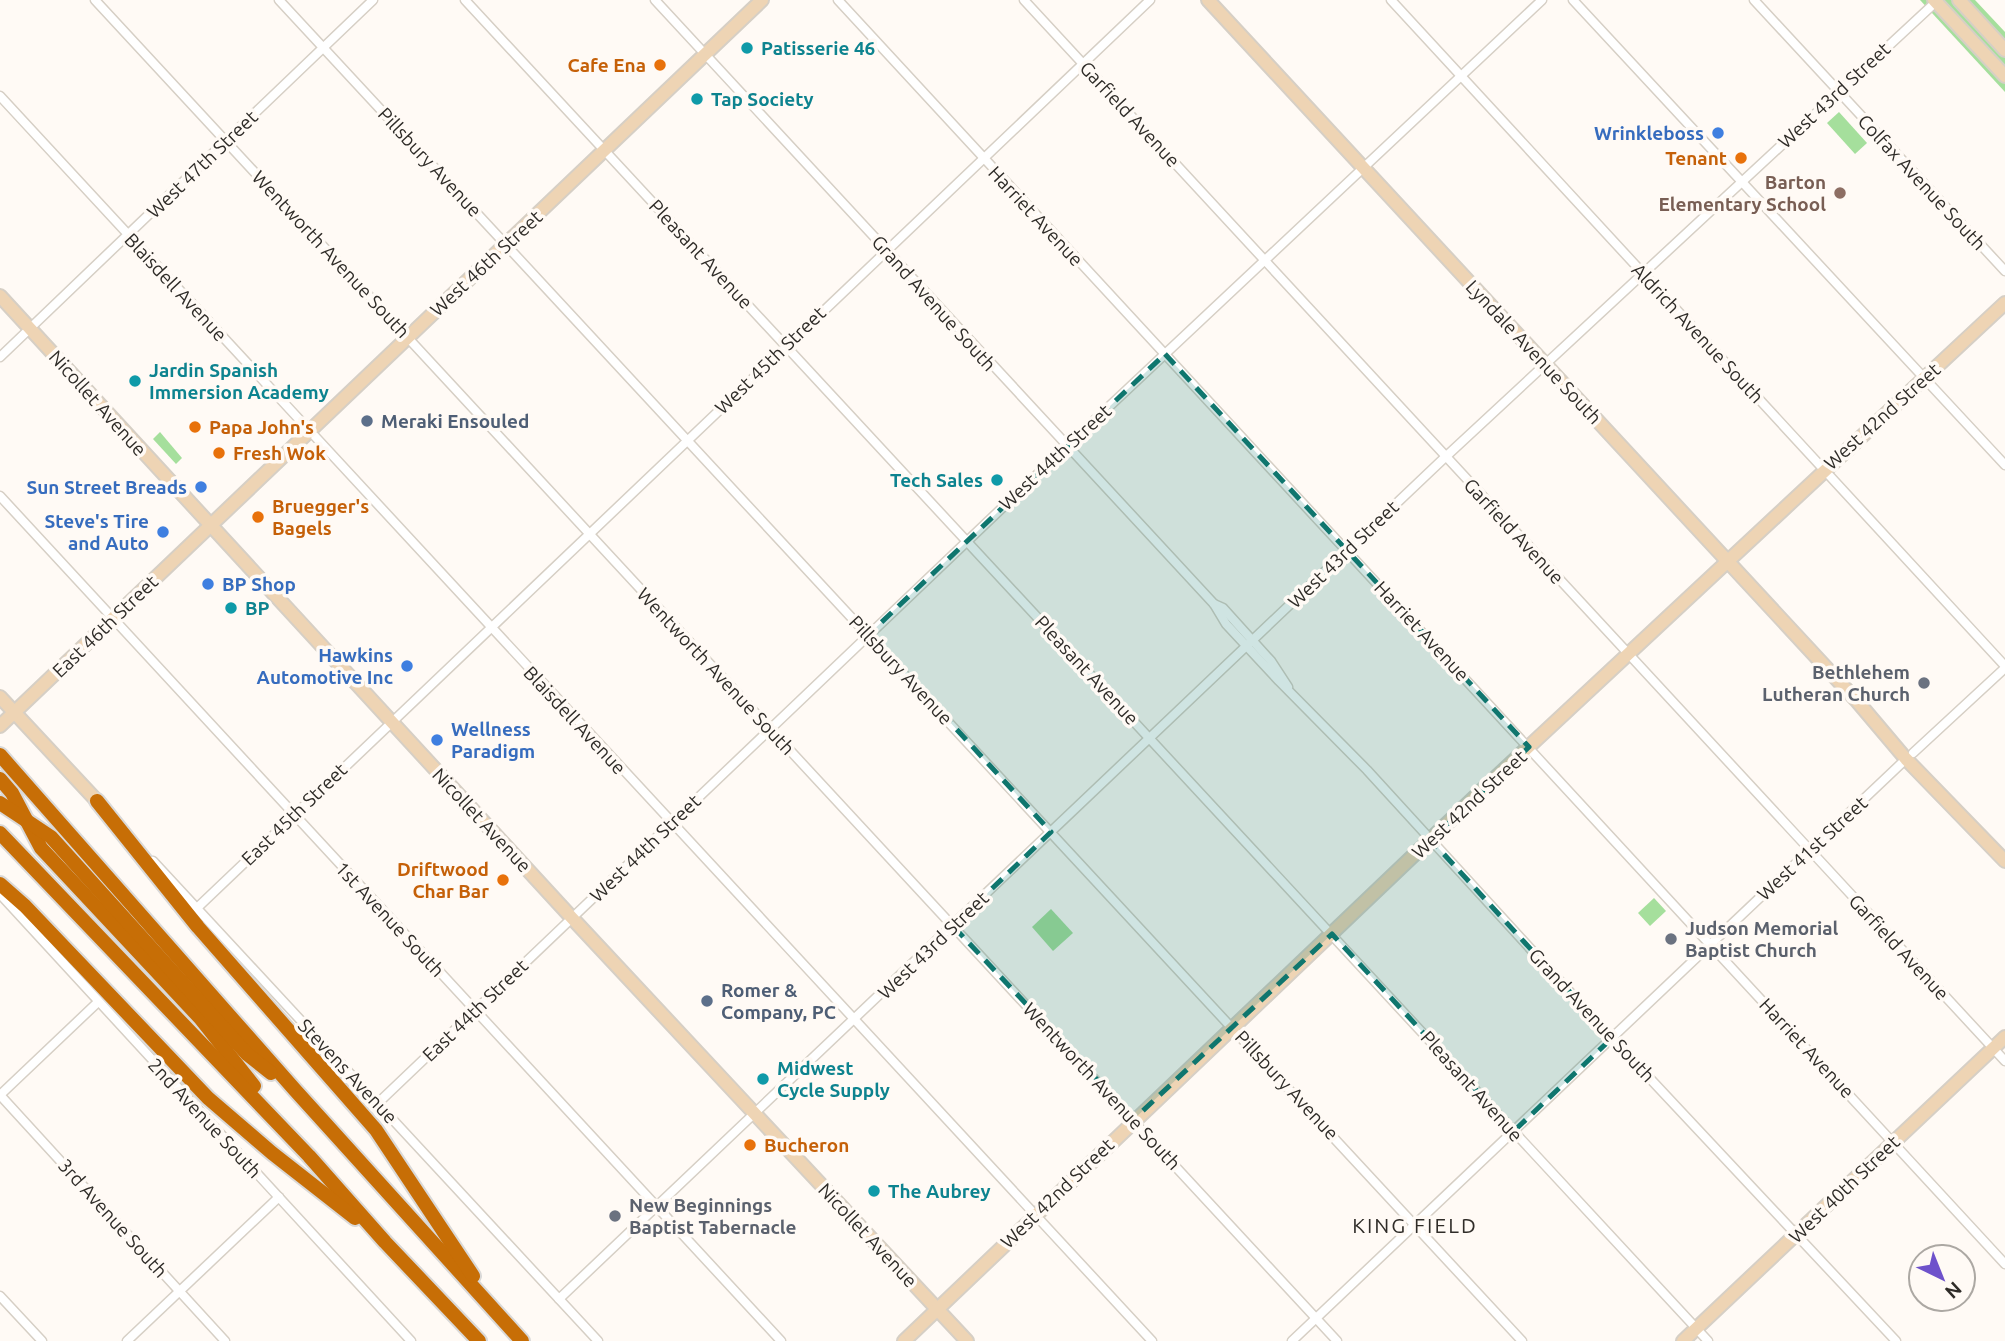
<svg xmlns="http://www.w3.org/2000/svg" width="2005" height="1341" font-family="Ubuntu,sans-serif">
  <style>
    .green { fill: #a5df9c }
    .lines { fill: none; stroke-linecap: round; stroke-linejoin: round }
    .street-casing { stroke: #d6cfc5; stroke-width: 11 }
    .secondary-casing { stroke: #d6cfc5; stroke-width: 16 }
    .highway-casing { stroke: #dad9d8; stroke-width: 18 }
    .street { stroke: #fff; stroke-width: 8 }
    .secondary { stroke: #eed4b4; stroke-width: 12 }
    .highway { stroke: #c76e06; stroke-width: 14 }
    .marked { fill: #0f766e; fill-opacity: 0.2; stroke: #0f766e; stroke-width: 5; stroke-dasharray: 14 9; stroke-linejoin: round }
    .culture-dot { fill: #0f9aa8; stroke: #fffaf5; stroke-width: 2.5 }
    .food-dot { fill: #e8710a; stroke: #fffaf5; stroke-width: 2.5 }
    .shop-dot { fill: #3f7fe0; stroke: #fffaf5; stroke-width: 2.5 }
    .education-dot { fill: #8d6e63; stroke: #fffaf5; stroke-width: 2.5 }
    .service-dot { fill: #5c6f8a; stroke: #fffaf5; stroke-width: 2.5 }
    .worship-dot { fill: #6b7280; stroke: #fffaf5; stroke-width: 2.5 }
    .labels { text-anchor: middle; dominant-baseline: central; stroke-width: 7; stroke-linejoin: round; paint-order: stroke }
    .culture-label { font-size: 19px; font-weight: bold; fill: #0d838f; stroke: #fffaf5; text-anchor: start }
    .food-label { font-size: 19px; font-weight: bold; fill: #c56008; stroke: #fffaf5; text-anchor: start }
    .street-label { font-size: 19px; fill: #2f2c28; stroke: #fffaf5 }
    .shop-label { font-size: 19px; font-weight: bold; fill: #366cbe; stroke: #fffaf5; text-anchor: end }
    .education-label { font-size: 19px; font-weight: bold; fill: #785e54; stroke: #fffaf5; text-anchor: end }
    .service-label { font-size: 19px; font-weight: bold; fill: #4e5e75; stroke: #fffaf5; text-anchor: start }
    .worship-label { font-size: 19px; font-weight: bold; fill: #5b616d; stroke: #fffaf5; text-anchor: start }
    .neighbourhood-label { font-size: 21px; letter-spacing: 2px; fill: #2f2c28; stroke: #fffaf5 }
  </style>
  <rect width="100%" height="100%" fill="#fffaf5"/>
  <g class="green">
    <polygon points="1920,0 1975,0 2005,32 2005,92"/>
    <polygon points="1839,112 1867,143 1855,154 1827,123"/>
    <polygon points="160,432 182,458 176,464 153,439"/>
    <polygon points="1654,898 1666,911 1650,926 1638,913"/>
    <polygon points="1051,909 1073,933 1053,951 1032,927"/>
  </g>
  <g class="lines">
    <g class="street-casing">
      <g id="street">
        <polyline points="95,0 1337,1341"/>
        <polyline points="279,0 1522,1341"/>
        <polyline points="465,0 1708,1341"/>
        <polyline points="655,0 1214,604 1226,624 1279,681 1367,770 1612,1038 1896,1341"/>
        <polyline points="838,0 2005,1264"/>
        <polyline points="1024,0 2005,1061"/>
        <polyline points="1391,0 2005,666"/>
        <polyline points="1573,0 2005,465"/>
        <polyline points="1754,0 2005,271"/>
        <polyline points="0,96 1152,1341"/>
        <polyline points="0,357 373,0"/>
        <polyline points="0,496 781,1341"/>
        <polyline points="1214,604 1223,608 1271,661 1288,687"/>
        <polyline points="1913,753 2005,668"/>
        <polyline points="153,861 598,1341"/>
        <polyline points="0,894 411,1341"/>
        <polyline points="197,908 1150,0"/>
        <polyline points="0,1095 225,1341"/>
        <polyline points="0,1095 98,1002"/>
        <polyline points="378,1103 1066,447 1542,0"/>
        <polyline points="0,1296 42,1341"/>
        <polyline points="559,1299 1440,462 1938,0"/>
        <polyline points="127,1341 279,1197"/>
        <polyline points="1292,1341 1906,759"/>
      </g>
    </g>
    <g class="secondary-casing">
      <g id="secondary">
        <polyline points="1208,0 1857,701 1906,759 2005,861"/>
        <polyline points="1934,0 2005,76"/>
        <polyline points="1959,0 2005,50"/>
        <polyline points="0,296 572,918 967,1341"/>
        <polyline points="0,697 97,801"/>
        <polyline points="0,726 762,0"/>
        <polyline points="904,1341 1479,793 2005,303"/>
        <polyline points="1683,1341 2005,1037"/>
      </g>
    </g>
    <g class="highway-casing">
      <g id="highway">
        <polyline points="0,755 295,1090 522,1341"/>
        <polyline points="0,779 12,793 41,848 200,1018 254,1086"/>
        <polyline points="97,801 198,927 376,1130 473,1276"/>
        <polyline points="0,803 51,837 247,1054 271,1073"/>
        <polyline points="0,833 309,1156 385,1242 479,1341"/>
        <polyline points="0,884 25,906 208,1098 272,1153 355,1218"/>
      </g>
    </g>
    <use href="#street" class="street"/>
    <use href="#secondary" class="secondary"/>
    <use href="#highway" class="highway"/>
  </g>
  <path class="marked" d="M1165,354l364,393 -98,93 181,198 -98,93 -182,-197 -198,185 -181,-193 98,-94 -182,-198z"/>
  <g class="culture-dot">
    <circle cx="747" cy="48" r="7"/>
    <circle cx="697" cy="99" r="7"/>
    <circle cx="135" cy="381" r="7"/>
    <circle cx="997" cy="480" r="7"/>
    <circle cx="231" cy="608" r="7"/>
    <circle cx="763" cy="1079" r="7"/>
    <circle cx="874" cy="1191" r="7"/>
  </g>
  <g class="food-dot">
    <circle cx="660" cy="65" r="7"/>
    <circle cx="1741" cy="158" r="7"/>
    <circle cx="195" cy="427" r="7"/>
    <circle cx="219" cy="453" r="7"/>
    <circle cx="258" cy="517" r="7"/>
    <circle cx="503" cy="880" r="7"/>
    <circle cx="750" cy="1145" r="7"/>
  </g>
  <g class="shop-dot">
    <circle cx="1718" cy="133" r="7"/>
    <circle cx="201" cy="487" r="7"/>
    <circle cx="163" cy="532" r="7"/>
    <circle cx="208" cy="584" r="7"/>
    <circle cx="407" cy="666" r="7"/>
    <circle cx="437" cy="740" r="7"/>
  </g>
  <circle class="education-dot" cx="1840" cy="193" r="7"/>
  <g class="service-dot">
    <circle cx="367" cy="421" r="7"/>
    <circle cx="707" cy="1001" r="7"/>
  </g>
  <g class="worship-dot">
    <circle cx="1924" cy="683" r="7"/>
    <circle cx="1671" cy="939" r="7"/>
    <circle cx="615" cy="1216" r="7"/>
  </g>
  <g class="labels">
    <g class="culture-label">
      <text x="761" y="48">Patisserie 46</text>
      <text x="711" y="99">Tap Society</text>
      <text x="149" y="370">Jardin Spanish<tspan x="149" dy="22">Immersion Academy</tspan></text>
      <text x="983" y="480" text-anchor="end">Tech Sales</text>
      <text x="245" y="608">BP</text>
      <text x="777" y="1068">Midwest<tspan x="777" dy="22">Cycle Supply</tspan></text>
      <text x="888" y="1191">The Aubrey</text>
    </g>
    <g class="food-label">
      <text x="646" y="65" text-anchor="end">Cafe Ena</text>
      <text x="1727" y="158" text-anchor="end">Tenant</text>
      <text x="209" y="427">Papa John's</text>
      <text x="233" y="453">Fresh Wok</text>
      <text x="272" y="506">Bruegger's<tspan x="272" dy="22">Bagels</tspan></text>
      <text x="489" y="869" text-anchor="end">Driftwood<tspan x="489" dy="22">Char Bar</tspan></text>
      <text x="764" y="1145">Bucheron</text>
    </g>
    <g class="street-label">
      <text transform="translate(1834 95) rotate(-43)">West 43rd Street</text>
      <text transform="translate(1130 114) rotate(47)">Garfield Avenue</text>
      <text transform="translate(430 162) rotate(47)">Pillsbury Avenue</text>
      <text transform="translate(202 164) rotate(-44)">West 47th Street</text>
      <text transform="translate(1922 182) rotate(47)">Colfax Avenue South</text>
      <text transform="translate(1036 216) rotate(47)">Harriet Avenue</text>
      <text transform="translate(331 254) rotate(47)">Wentworth Avenue South</text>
      <text transform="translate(701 254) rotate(47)">Pleasant Avenue</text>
      <text transform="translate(486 263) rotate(-43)">West 46th Street</text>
      <text transform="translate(176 287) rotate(47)">Blaisdell Avenue</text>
      <text transform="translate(934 303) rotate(48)">Grand Avenue South</text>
      <text transform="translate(1698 333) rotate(47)">Aldrich Avenue South</text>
      <text transform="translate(1534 352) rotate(47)">Lyndale Avenue South</text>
      <text transform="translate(770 360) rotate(-44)">West 45th Street</text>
      <text transform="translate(98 403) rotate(48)">Nicollet Avenue</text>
      <text transform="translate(1882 416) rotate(-42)">West 42nd Street</text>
      <text transform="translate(1055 457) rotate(-43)">West 44th Street</text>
      <text transform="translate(1514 531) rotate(47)">Garfield Avenue</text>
      <text transform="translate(1343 554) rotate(-44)">West 43rd Street</text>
      <text transform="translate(105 626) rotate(-44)">East 46th Street</text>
      <text transform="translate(1422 631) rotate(47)">Harriet Avenue</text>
      <text transform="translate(901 670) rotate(47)">Pillsbury Avenue</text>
      <text transform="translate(1087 670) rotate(47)">Pleasant Avenue</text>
      <text transform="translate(716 671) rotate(47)">Wentworth Avenue South</text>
      <text transform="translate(575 720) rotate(47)">Blaisdell Avenue</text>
      <text transform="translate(1469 804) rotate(-43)">West 42nd Street</text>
      <text transform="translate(294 814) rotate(-44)">East 45th Street</text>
      <text transform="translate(482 820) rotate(47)">Nicollet Avenue</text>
      <text transform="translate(645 848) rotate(-44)">West 44th Street</text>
      <text transform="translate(1812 848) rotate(-43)">West 41st Street</text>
      <text transform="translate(390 919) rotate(47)">1st Avenue South</text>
      <text transform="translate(933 945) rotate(-44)">West 43rd Street</text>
      <text transform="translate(1899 947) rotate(47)">Garfield Avenue</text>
      <text transform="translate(475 1010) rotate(-44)">East 44th Street</text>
      <text transform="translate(1592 1015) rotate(47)">Grand Avenue South</text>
      <text transform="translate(1807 1048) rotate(47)">Harriet Avenue</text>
      <text transform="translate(348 1071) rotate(47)">Stevens Avenue</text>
      <text transform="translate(1287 1085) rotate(47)">Pillsbury Avenue</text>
      <text transform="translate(1102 1086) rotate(47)">Wentworth Avenue South</text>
      <text transform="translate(1472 1086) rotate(48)">Pleasant Avenue</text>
      <text transform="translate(205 1118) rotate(47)">2nd Avenue South</text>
      <text transform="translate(1844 1189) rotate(-44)">West 40th Street</text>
      <text transform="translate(1057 1193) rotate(-44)">West 42nd Street</text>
      <text transform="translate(113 1218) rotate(48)">3rd Avenue South</text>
      <text transform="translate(868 1235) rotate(47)">Nicollet Avenue</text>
    </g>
    <g class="shop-label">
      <text x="1704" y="133">Wrinkleboss</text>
      <text x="187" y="487">Sun Street Breads</text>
      <text x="149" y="521">Steve's Tire<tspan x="149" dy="22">and Auto</tspan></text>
      <text x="222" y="584" text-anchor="start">BP Shop</text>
      <text x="393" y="655">Hawkins<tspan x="393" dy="22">Automotive Inc</tspan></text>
      <text x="451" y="729" text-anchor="start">Wellness<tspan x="451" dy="22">Paradigm</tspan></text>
    </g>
    <g class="education-label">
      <text x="1826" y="182">Barton<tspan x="1826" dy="22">Elementary School</tspan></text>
    </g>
    <g class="service-label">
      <text x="381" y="421">Meraki Ensouled</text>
      <text x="721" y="990">Romer &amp;<tspan x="721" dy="22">Company, PC</tspan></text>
    </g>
    <g class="worship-label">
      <text x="1910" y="672" text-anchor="end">Bethlehem<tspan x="1910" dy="22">Lutheran Church</tspan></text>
      <text x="1685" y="928">Judson Memorial<tspan x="1685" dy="22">Baptist Church</tspan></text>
      <text x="629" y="1205">New Beginnings<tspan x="629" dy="22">Baptist Tabernacle</tspan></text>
    </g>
    <g class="neighbourhood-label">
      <text x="1415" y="1225">KING FIELD</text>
    </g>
  </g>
  <g transform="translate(1942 1278) rotate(137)"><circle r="33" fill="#fffaf5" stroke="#aca8a3" stroke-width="2"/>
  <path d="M0-5L12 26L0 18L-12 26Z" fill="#6e52cb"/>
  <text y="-10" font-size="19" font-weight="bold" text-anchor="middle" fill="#2f2c28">N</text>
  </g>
</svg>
